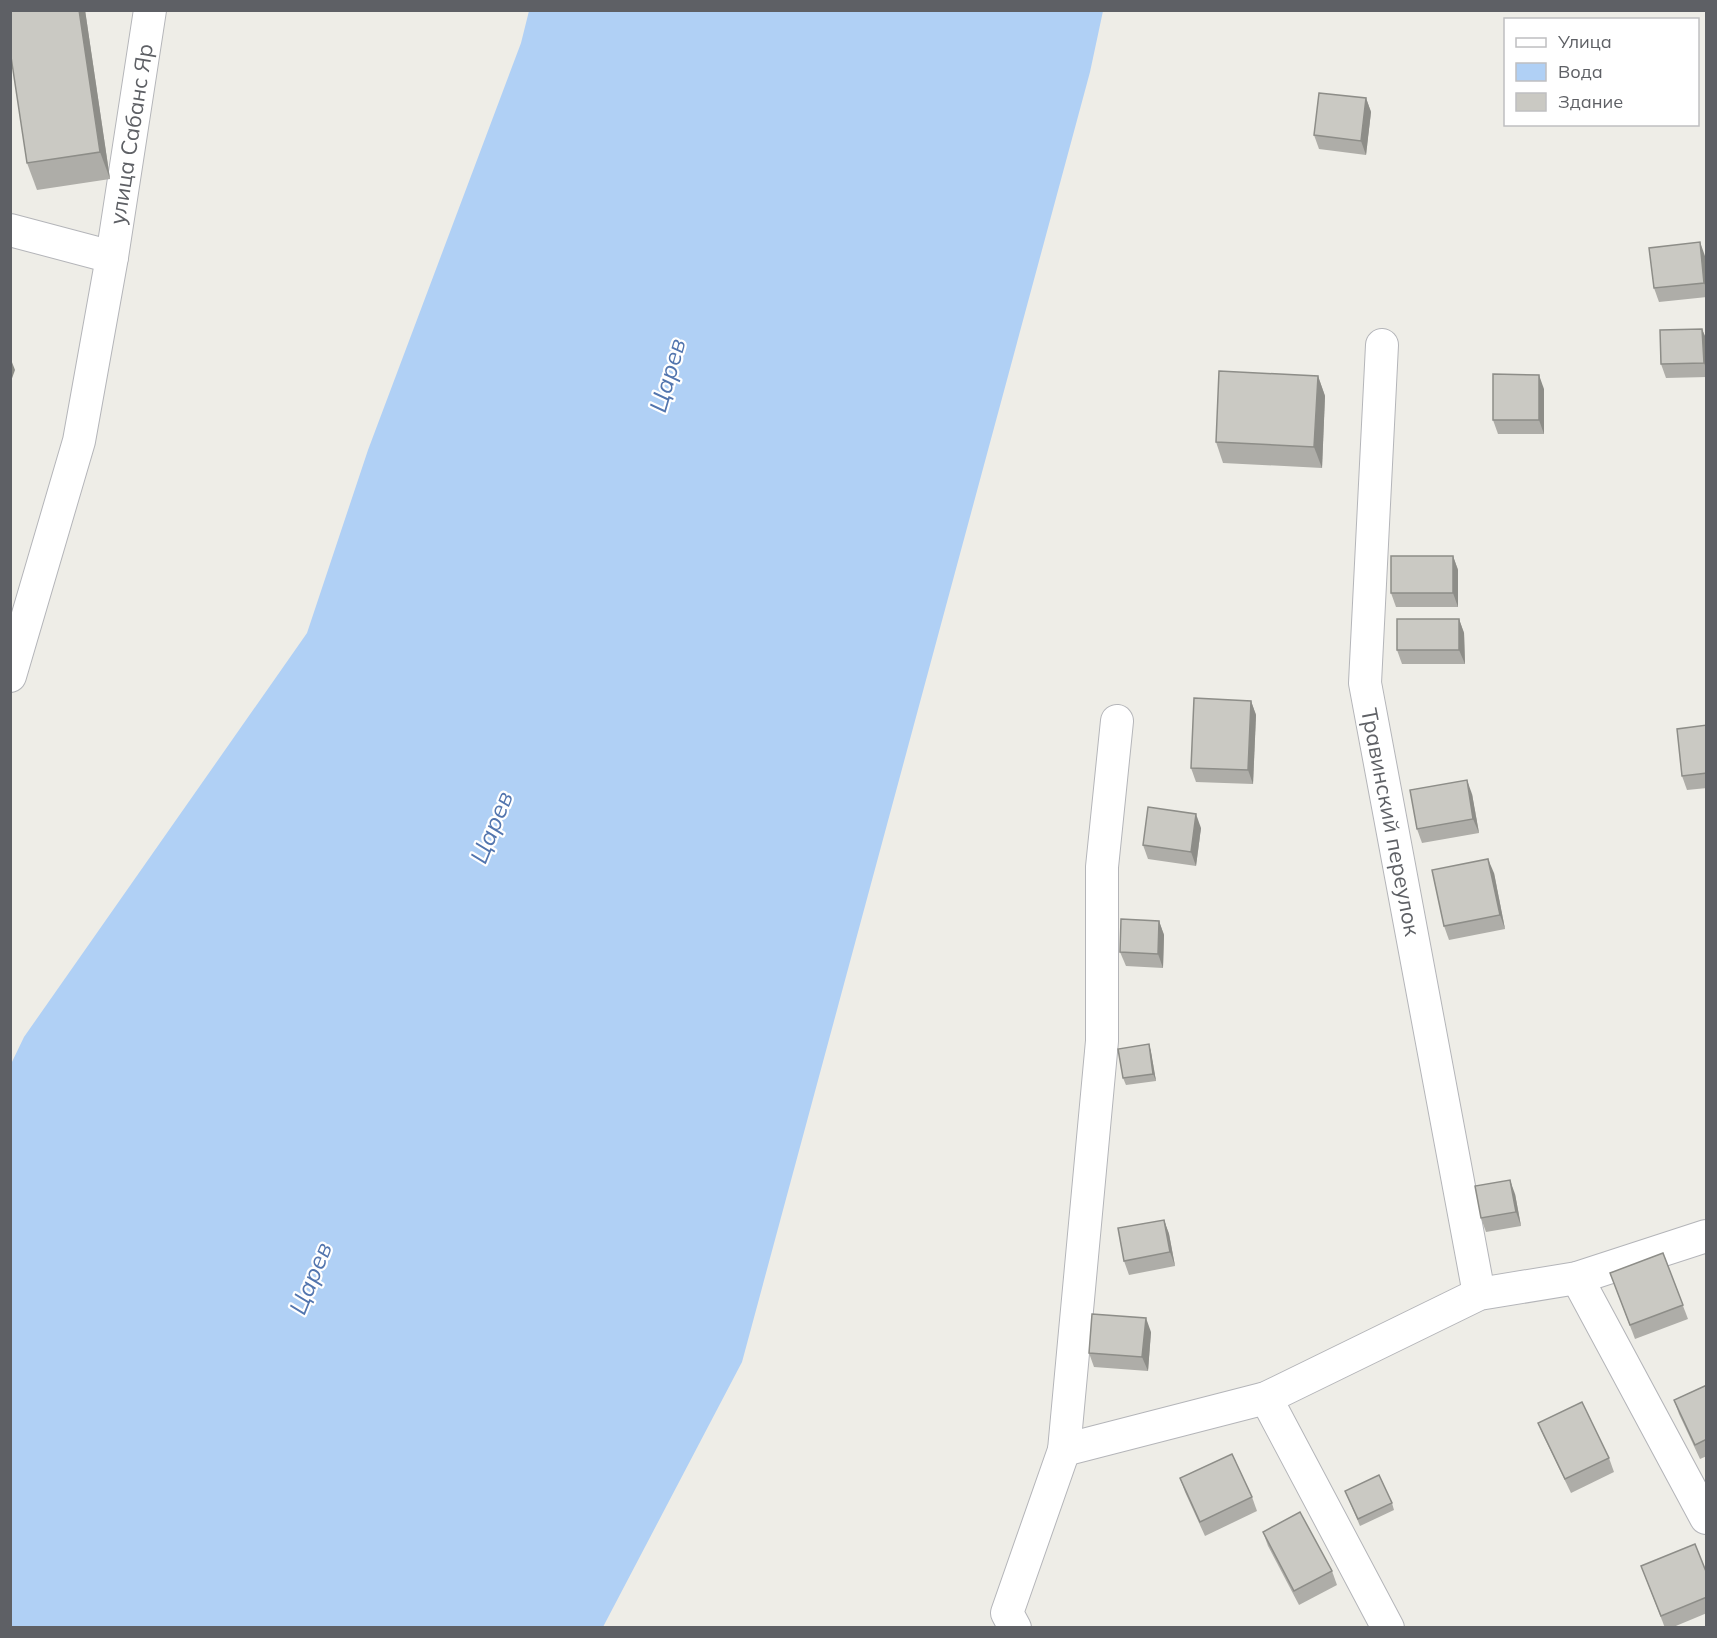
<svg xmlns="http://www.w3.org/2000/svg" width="1717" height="1638" font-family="Mulish,sans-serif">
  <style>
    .water { fill: #b0d0f5 }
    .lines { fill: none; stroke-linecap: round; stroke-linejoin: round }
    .street-casing { stroke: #b4b5b9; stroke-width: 34 }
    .street { stroke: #fff; stroke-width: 32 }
    .wall { fill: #aeada8 }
    .shaded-wall { fill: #8d8d88 }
    .building { fill: #cac9c3; stroke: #8d8d88; stroke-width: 1.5 }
    .labels { text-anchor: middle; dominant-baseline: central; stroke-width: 4.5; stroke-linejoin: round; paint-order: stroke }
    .street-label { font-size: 22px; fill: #5e6065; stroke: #fff }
    .water-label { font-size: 24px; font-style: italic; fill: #5275ae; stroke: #fff }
  </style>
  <rect width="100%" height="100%" fill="#eeede7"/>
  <polygon class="water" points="529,11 1103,11 1090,72 742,1362 603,1627 11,1627 11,1064 24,1037 307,633 368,450 521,43"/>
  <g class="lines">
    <g class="street-casing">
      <g id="street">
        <polyline points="10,230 112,257"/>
        <polyline points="1382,345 1365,683 1479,1294"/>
        <polyline points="10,676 79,441 112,257 150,10"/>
        <polyline points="1577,1278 1706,1518"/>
        <polyline points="1266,1398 1388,1628"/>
        <polyline points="1064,1450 1266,1398 1479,1294 1577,1278 1706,1236"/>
        <polyline points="1015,1628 1007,1613 1064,1450 1102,1041 1102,867 1117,721"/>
      </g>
    </g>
    <use href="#street" class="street"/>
  </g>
  <g class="wall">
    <polygon points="85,10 110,179 37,190 27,163"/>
    <polygon points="1366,98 1371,112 1366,155 1319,149 1314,135"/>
    <polygon points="1705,256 1707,268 1707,297 1659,302 1654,288"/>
    <polygon points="1702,329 1707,341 1707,377 1666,378 1661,364"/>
    <polygon points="1318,376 1325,396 1322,468 1223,463 1216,442"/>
    <polygon points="1544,389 1544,434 1498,434 1493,420"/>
    <polygon points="1453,556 1458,570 1458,607 1396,607 1391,593"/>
    <polygon points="1459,619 1464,633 1465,664 1402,664 1397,650"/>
    <polygon points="1251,701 1256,715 1253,784 1196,782 1191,768"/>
    <polygon points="1707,725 1707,788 1687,790 1682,776"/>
    <polygon points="1472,794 1479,833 1422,843 1417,829"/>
    <polygon points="1201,828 1196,866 1148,859 1143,845"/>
    <polygon points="1494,873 1505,929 1449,940 1444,926"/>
    <polygon points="1159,921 1164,935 1163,968 1126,966 1120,952"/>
    <polygon points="1149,1044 1151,1052 1156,1081 1126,1085 1123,1078"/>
    <polygon points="1515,1194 1521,1226 1486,1232 1481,1218"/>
    <polygon points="1164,1220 1169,1234 1175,1266 1129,1275 1124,1261"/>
    <polygon points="1663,1253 1688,1319 1635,1339 1610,1273"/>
    <polygon points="1151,1332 1148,1371 1094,1367 1089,1353"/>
    <polygon points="1707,1385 1707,1456 1700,1459 1679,1414 1674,1400"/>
    <polygon points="1538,1423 1609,1458 1614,1472 1571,1493 1544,1437"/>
    <polygon points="1180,1478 1252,1497 1257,1511 1205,1536 1185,1492"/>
    <polygon points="1345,1491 1392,1503 1394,1510 1360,1526"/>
    <polygon points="1263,1532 1332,1571 1337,1585 1299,1605 1268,1546"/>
    <polygon points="1641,1566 1707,1574 1707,1613 1671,1628 1665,1628"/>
  </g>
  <g class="shaded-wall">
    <polygon points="79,10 85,10 110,179 100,152"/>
    <polygon points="1366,98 1371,112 1366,155 1361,141"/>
    <polygon points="1700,242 1705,256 1707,268 1707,289 1704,283"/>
    <polygon points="1702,329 1707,341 1707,370 1704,363"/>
    <polygon points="10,357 15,370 10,384"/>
    <polygon points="1539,375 1544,389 1544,434 1539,420"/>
    <polygon points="1318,376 1325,396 1322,468 1314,447"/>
    <polygon points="1453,556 1458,570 1458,607 1453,593"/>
    <polygon points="1459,619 1464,633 1465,664 1459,650"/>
    <polygon points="1251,701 1256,715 1253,784 1248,770"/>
    <polygon points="1467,780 1472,794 1479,833 1473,819"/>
    <polygon points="1196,814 1201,828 1196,866 1191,852"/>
    <polygon points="1488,859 1494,873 1505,929 1500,915"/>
    <polygon points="1159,921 1164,935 1163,968 1158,954"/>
    <polygon points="1149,1044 1151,1052 1156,1081 1153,1074"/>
    <polygon points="1510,1180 1515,1194 1521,1226 1516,1212"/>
    <polygon points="1164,1220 1169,1234 1175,1266 1170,1252"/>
    <polygon points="1146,1318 1151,1332 1148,1371 1142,1357"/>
  </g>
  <g class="building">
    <polygon points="10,10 79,10 100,152 27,163 10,50"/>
    <polygon points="1319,93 1366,98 1361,141 1314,135"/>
    <polygon points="1700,242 1704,283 1654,288 1649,248"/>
    <polygon points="1702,329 1704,363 1661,364 1660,330"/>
    <polygon points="1219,371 1318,376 1314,447 1216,442"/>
    <polygon points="1493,374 1539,375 1539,420 1493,420"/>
    <rect x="1391" y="556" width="62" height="37"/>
    <rect x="1397" y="619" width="62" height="31"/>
    <polygon points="1194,698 1251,701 1248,770 1191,768"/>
    <polygon points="1707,725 1707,773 1682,776 1677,729"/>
    <polygon points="1467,780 1473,819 1417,829 1410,790"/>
    <polygon points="1148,807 1196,814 1191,852 1143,845"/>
    <polygon points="1488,859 1500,915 1444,926 1432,870"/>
    <polygon points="1121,919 1159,921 1158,954 1120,952"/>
    <polygon points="1149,1044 1153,1074 1123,1078 1118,1049"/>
    <polygon points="1510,1180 1516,1212 1481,1218 1475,1186"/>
    <polygon points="1164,1220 1170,1252 1124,1261 1118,1228"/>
    <polygon points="1663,1253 1683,1305 1630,1325 1610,1273"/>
    <polygon points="1092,1314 1146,1318 1142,1357 1089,1353"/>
    <polygon points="1707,1385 1707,1439 1695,1445 1674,1400"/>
    <polygon points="1582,1402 1609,1458 1565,1479 1538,1423"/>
    <polygon points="1232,1454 1252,1497 1200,1522 1180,1478"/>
    <polygon points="1379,1475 1392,1503 1358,1519 1345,1491"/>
    <polygon points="1300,1512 1332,1571 1294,1591 1263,1532"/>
    <polygon points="1695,1544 1707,1574 1707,1597 1661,1616 1641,1566"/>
  </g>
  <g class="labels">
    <g class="street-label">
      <text transform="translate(131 134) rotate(-81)">улица Сабанс Яр</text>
      <text transform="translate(1391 822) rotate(79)">Травинский переулок</text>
    </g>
    <g class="water-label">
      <text transform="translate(667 375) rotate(-74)">Царев</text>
      <text transform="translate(491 827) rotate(-68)">Царев</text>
      <text transform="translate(310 1278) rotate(-68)">Царев</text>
    </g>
  </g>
  <rect width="1717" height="1638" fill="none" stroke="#5e6065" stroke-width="24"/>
  <rect x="1504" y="18" width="195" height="108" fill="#ffffff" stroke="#bfbfc1" stroke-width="1.5"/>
  <rect x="1516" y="38" width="30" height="9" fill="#ffffff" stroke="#bfbfc1" stroke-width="1.5"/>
  <text x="1558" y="48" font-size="18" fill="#5e6065">Улица</text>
  <rect x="1516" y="63" width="30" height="18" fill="#b0d0f5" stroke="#bfbfc1" stroke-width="1.5"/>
  <text x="1558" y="78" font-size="18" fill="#5e6065">Вода</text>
  <rect x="1516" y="93" width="30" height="18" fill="#cac9c3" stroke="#bfbfc1" stroke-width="1.5"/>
  <text x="1558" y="108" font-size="18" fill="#5e6065">Здание</text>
</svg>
